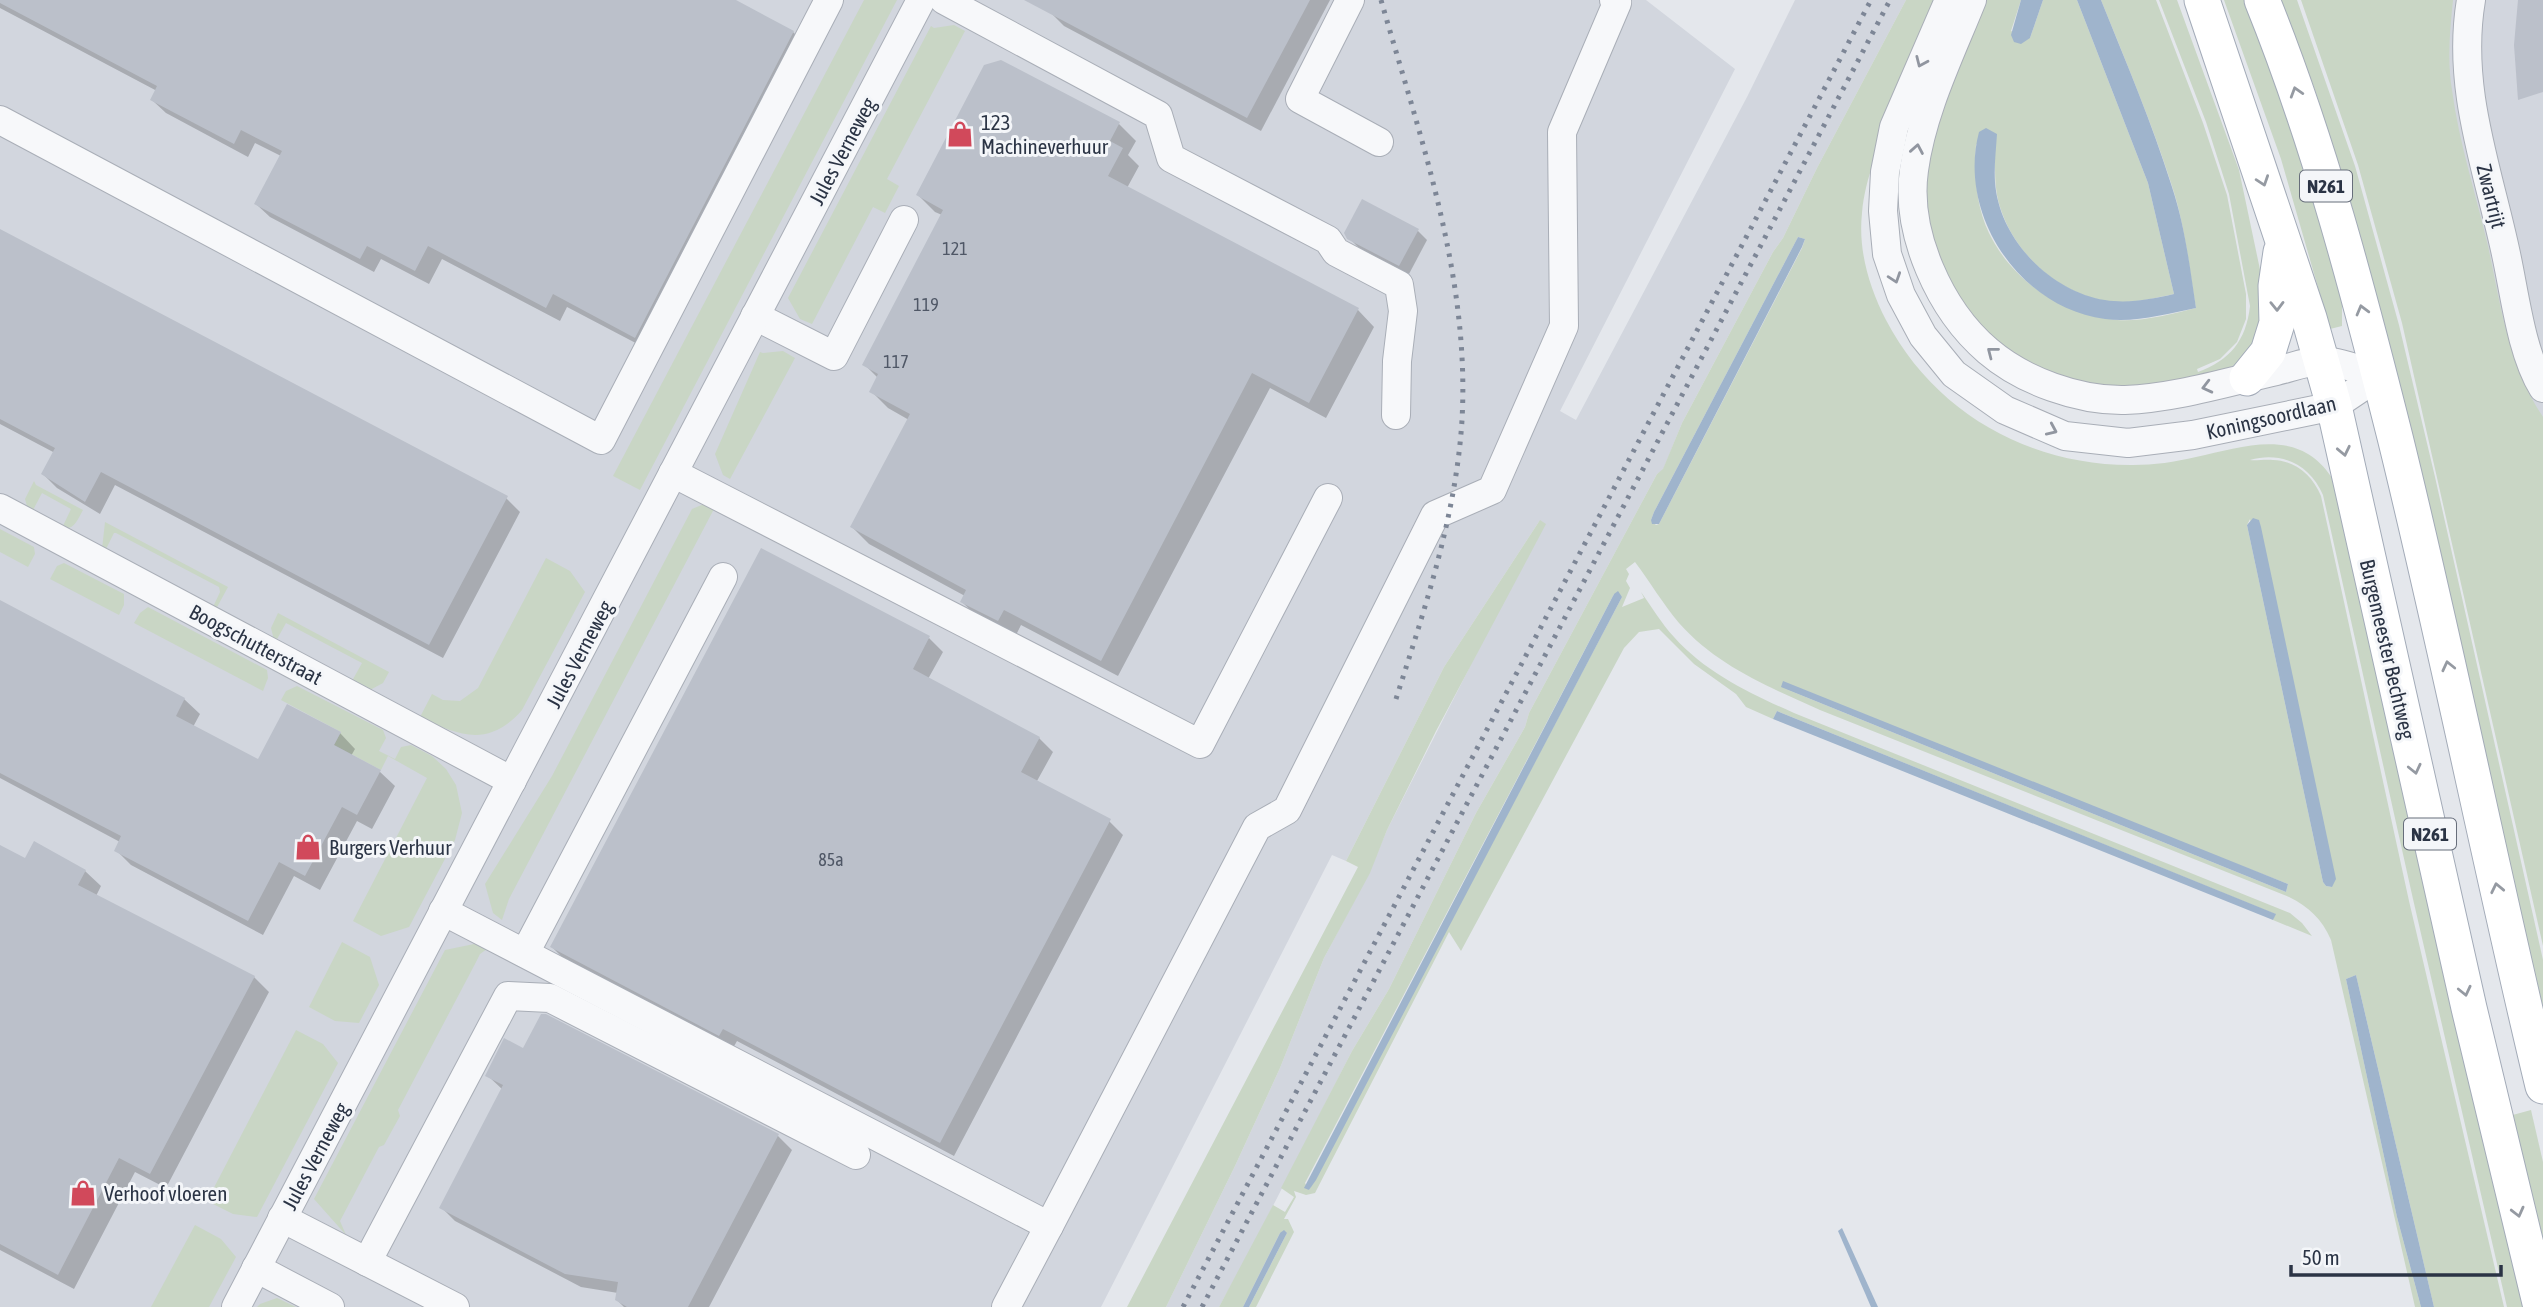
<svg xmlns="http://www.w3.org/2000/svg" width="2543" height="1307" font-family="'Asap Condensed',sans-serif">
  <style>
    .built { fill: #d2d6de }
    .green { fill: #c9d6c5; fill-rule: evenodd }
    .water { fill: #9fb4cc }
    .shadow { fill: #0003 }
    .building { fill: #bbc0ca }
    .lines { fill: none; stroke-linecap: round; stroke-linejoin: round }
    .minor-casing { stroke: #a9aeb7; stroke-width: 30 }
    .major-casing { stroke: #a3abb8; stroke-width: 37 }
    .minor { stroke: #f7f8fa; stroke-width: 28 }
    .major { stroke: #fff; stroke-width: 35 }
    .rail { stroke: #7d8696; stroke-width: 5; stroke-dasharray: 3.5 7; stroke-linecap: butt }
    .oneway { stroke: #9196a0 }
    .oneway2 { stroke: #959aa2 }
    .labels { text-anchor: middle; dominant-baseline: central; stroke-width: 6; stroke-linejoin: round; paint-order: stroke }
    .number-label { font-size: 18px; fill: #4f5766 }
    .shield { fill: #f4f6f9; stroke: #676e7b; stroke-width: 2 }
    .shield-label { font-size: 19px; font-weight: bold; fill: #2b3445 }
    .poi-label { font-size: 21px; fill: #2b3445; stroke: #f4f6f9; text-anchor: start }
    .street-label { font-size: 21px; fill: #2b3445; stroke: #f4f6f9 }
  </style>
  <rect width="100%" height="100%" fill="#e4e7ec"/>
  <g class="built">
    <polygon points="0,0 1646,0 1735,69 1560,411 1576,420 1747,97 1795,0 1906,0 1817,168 1783,238 1773,252 1682,423 1663,470 1657,474 1529,713 1525,727 1476,813 1389,989 1352,1051 1250,1251 1219,1307 1166,1307 1235,1166 1280,1068 1324,958 1369,873 1387,830 1486,635 1540,520 1444,667 1346,861 1332,855 1101,1307 0,1307"/>
    <polygon points="2388,0 2543,0 2543,439 2515,410"/>
  </g>
  <g class="green">
    <polygon points="864,0 897,0 640,490 613,476"/>
    <path d="M1906,0h35c-16,37 -31,75 -47,112 -14,33 -29,65 -32,101 -4,37 7,74 24,107 48,92 143,146 247,145 21,0 42,-3 63,-8 50,-11 105,-31 138,24l189,826h-16l-94,-408 -90,-404c-13,-30 -41,-44 -73,-35 6,1 15,-1 23,0 23,1 39,15 48,36l88,405 95,406h-70l-78,-332 -10,4 51,238 24,90h-6l-84,-367c-9,-21 -22,-33 -42,-43l-469,-187c-51,-23 -103,-44 -141,-87 -16,-19 -29,-41 -44,-61l-9,7 3,5 -3,7 4,7 -8,19 22,-9 -3,-6c11,15 20,31 33,45 32,36 77,57 120,76l496,200 12,10 10,13 -39,-16 2,-6 -498,-203 -4,8 -27,-12 -10,-13 -42,-30 -35,-35 -20,3 -15,16 -163,303 -12,-19 -134,261 -9,2 -12,-4 2,6 -12,22h4l6,13 -38,75h-7l38,-74h-7l-37,74h-24l54,-102 12,7 9,-15 -13,-9 71,-137 37,-62 87,-176 49,-86 4,-14 128,-239 6,-5 19,-46 91,-171 10,-14 34,-70zM1798,237l7,2 -3,9 -143,276 -3,1 -5,-5 3,-8zM2250,519l82,368 -6,-1 -3,-4 -76,-357zM1614,594l8,3 -313,593 -4,-7zM1781,687l507,197 -2,8z"/>
    <path d="M1981,0h40l-10,31 19,7 13,-38h34l71,183 26,111c-19,4 -39,9 -59,8 -52,-4 -100,-46 -115,-95 -5,-16 -5,-31 -5,-48l-19,-15c-2,30 0,62 13,89 23,48 75,83 128,87 24,2 55,-6 79,-12 -7,-40 -11,-83 -24,-122 -20,-63 -46,-124 -71,-186h55l47,123 24,72 19,99v25l-9,23 -17,17 -23,10 1,3c32,-12 48,-31 52,-66l-21,-112 -23,-72 -47,-122h18l62,170 23,109 2,19 -8,45 -20,21 -9,5 -94,21 -72,-11 -39,-19 -38,-29 -40,-55 -19,-59 2,-64z"/>
    <polygon points="2224,0 2245,0 2295,136 2342,297 2342,326 2330,329 2281,159"/>
    <polygon points="2281,0 2297,0 2355,166 2399,325 2435,477 2543,960 2543,1027 2385,329 2339,165 2315,90"/>
    <path d="M2301,0h152c-3,30 -6,60 -1,90 7,53 24,104 36,156 13,60 20,118 55,171v529l-141,-623 -44,-158z"/>
    <polygon points="954,25 965,31 887,179 899,186 885,213 873,207 812,324 800,319 788,298 931,26 934,28"/>
    <polygon points="783,351 795,358 730,479 723,475 715,454 760,352 763,353"/>
    <path d="M34,481l2,4 47,25c-5,9 -9,21 -21,18l9,-19 -29,-16 -10,19 -4,-2 -3,-11z"/>
    <polygon points="704,504 714,509 509,899 502,920 493,913 485,884 552,776 692,509"/>
    <polygon points="1540,520 1546,524 1436,731 1387,830 1370,873 1324,958 1280,1068 1235,1166 1169,1301 1166,1307 1127,1307 1358,867 1346,861 1444,667"/>
    <polygon points="105,522 228,587 216,609 213,607 220,592 219,587 116,533 114,533 105,551 102,549"/>
    <polygon points="0,529 34,547 35,554 28,567 0,552"/>
    <path d="M546,558l24,13 15,21 -63,118c-33,38 -63,26 -102,7l12,-23 11,6 17,1 18,-13z"/>
    <polygon points="64,563 124,594 124,605 119,615 50,579 57,566"/>
    <polygon points="148,607 267,670 268,678 263,691 134,623 140,613"/>
    <polygon points="278,613 389,672 383,683 370,690 352,681 362,663 286,623 276,641 274,640 271,628"/>
    <polygon points="297,686 383,730 386,738 379,751 395,759 401,747 411,745 432,756 446,769 456,785 462,813 455,840 409,927 381,936 353,921 427,778 388,756 381,770 334,745 341,732 281,700 286,691"/>
    <polygon points="342,942 370,957 379,985 359,1023 335,1021 309,1007"/>
    <polygon points="474,944 487,949 480,954 475,964 398,1110 400,1116 384,1145 379,1147 340,1221 346,1235 314,1199 445,950"/>
    <polygon points="296,1030 323,1044 338,1063 257,1217 233,1214 207,1201"/>
    <polygon points="2531,1110 2543,1162 2543,1251 2509,1116"/>
    <polygon points="195,1225 221,1239 236,1257 209,1307 151,1307"/>
    <polygon points="277,1298 296,1307 257,1307 260,1304"/>
  </g>
  <g class="water">
    <polygon points="2021,0 2043,0 2030,38 2021,44 2014,42 2011,35"/>
    <path d="M2077,0h24c25,62 51,123 71,187 13,39 18,81 24,121 -30,6 -61,15 -91,11 -85,-11 -148,-104 -126,-187l7,-4 11,6c-1,16 -3,32 -2,48 4,57 55,109 110,118 23,4 47,-1 69,-6l-26,-111z"/>
    <polygon points="1798,237 1805,239 1802,247 1659,524 1652,524 1651,520 1654,512"/>
    <polygon points="2253,518 2259,520 2261,527 2336,879 2332,887 2326,886 2323,882 2247,525"/>
    <polygon points="1618,591 1622,597 1316,1180 1309,1190 1304,1188 1614,594"/>
    <polygon points="1783,681 2288,884 2286,892 1781,687"/>
    <polygon points="1777,711 2276,914 2273,920 1773,719"/>
    <polygon points="2356,975 2434,1307 2421,1307 2397,1217 2346,979"/>
    <polygon points="1842,1228 1878,1307 1871,1307 1838,1231"/>
    <polygon points="1284,1230 1287,1233 1249,1307 1243,1307 1280,1233"/>
  </g>
  <g class="shadow">
    <polygon points="0,0 732,0 793,32 807,46 649,350 567,307 560,321 442,259 429,284 381,259 374,272 270,217 256,204 281,156 255,143 248,157 166,113 152,100 157,91 0,8"/>
    <polygon points="1057,0 1330,0 1261,131 1064,26 1050,12"/>
    <polygon points="1119,124 1136,141 1128,155 1139,166 1127,188 1358,310 1374,327 1326,418 1270,388 1118,676 1021,625 1015,637 979,618 962,602 965,596 869,544 852,527 909,420 888,408 871,391 878,378 864,364 942,215 935,212 918,195"/>
    <polygon points="0,231 506,498 520,512 443,658 115,485 100,514 57,488 43,474 55,453 0,424"/>
    <polygon points="1418,231 1427,240 1409,274 1359,248 1349,238"/>
    <polygon points="6,606 184,699 200,714 193,727 258,762 340,733 355,749 351,756 379,771 395,786 372,829 357,821 320,890 294,876 263,935 131,865 116,850 120,842 0,778 0,618"/>
    <polygon points="929,638 943,652 928,679 1039,738 1053,752 1037,781 1109,821 1123,835 954,1156 737,1041 733,1048 566,961 552,947"/>
    <polygon points="34,844 85,871 101,886 96,896 254,977 269,992 166,1188 135,1172 74,1289 0,1250 0,847 26,860"/>
    <polygon points="545,1016 778,1136 792,1150 709,1307 624,1307 617,1300 618,1293 581,1287 455,1221 441,1207 503,1090 487,1075 523,1051"/>
  </g>
  <g class="building">
    <polygon points="0,0 736,0 794,31 635,338 553,294 546,308 428,246 415,271 367,246 360,259 254,204 282,151 241,130 234,144 150,100 157,86 0,3"/>
    <polygon points="1024,0 1310,0 1247,118"/>
    <polygon points="2518,0 2543,0 2543,92 2518,100 2514,45"/>
    <polygon points="1001,60 1120,122 1110,141 1123,148 1108,176 1359,308 1309,403 1252,373 1101,661 1004,610 998,621 960,602 966,590 850,527 910,414 869,392 878,374 862,365 943,210 916,195 984,65"/>
    <polygon points="1362,199 1419,229 1399,266 1347,239 1344,233"/>
    <polygon points="0,229 508,496 429,645 101,472 85,502 41,474 55,448 0,419"/>
    <polygon points="761,548 930,636 913,669 1040,737 1021,772 1111,819 940,1143 723,1029 719,1036 550,947"/>
    <polygon points="0,600 185,698 176,716 258,759 287,704 341,732 334,745 381,770 357,815 342,807 305,876 279,862 248,921 114,851 121,836 0,773"/>
    <polygon points="34,841 86,870 78,885 255,976 150,1174 119,1158 58,1275 0,1244 0,845 25,858"/>
    <polygon points="541,1014 546,1014 779,1134 688,1307 627,1307 615,1300 618,1282 565,1274 439,1208 503,1085 485,1076 504,1038 523,1048"/>
  </g>
  <g class="lines">
    <g class="minor-casing">
      <g id="minor">
        <polyline points="944,0 1158,115 1171,158 1328,240 1336,252 1399,285 1403,311 1397,361 1396,415"/>
        <polyline points="1350,0 1300,99 1379,142"/>
        <polyline points="1949,0 1894,127 1885,172 1883,211 1887,254 1901,295 1923,336 1954,374 2005,410 2065,436 2128,443 2193,435 2334,406 2380,375"/>
        <path d="M1972,0c-22,55 -50,111 -58,170 -9,63 26,140 74,181 35,30 91,50 137,49 51,-2 102,-18 151,-29 14,-3 33,-11 47,-10 18,1 39,10 57,14"/>
        <path d="M2471,0c-15,88 17,169 35,254 9,41 15,98 37,134"/>
        <polyline points="0,120 601,440 829,0"/>
        <polyline points="755,316 834,356 904,220"/>
        <polyline points="673,473 1200,744 1328,498"/>
        <polyline points="0,508 512,781"/>
        <polyline points="443,911 1049,1226 1257,827 1287,810 1435,515 1492,490 1564,326 1562,132 1617,3 1614,0"/>
        <polyline points="525,953 723,577"/>
        <polyline points="282,1218 455,1307"/>
        <polyline points="367,1262 508,996 550,998 856,1155"/>
        <polyline points="256,1268 330,1307"/>
        <polyline points="236,1307 921,0"/>
        <polyline points="1006,1307 1049,1226"/>
      </g>
    </g>
    <g class="major-casing">
      <g id="major">
        <polyline points="2202,0 2309,318 2334,406 2469,1008 2541,1307"/>
        <path d="M2262,0c57,141 96,290 133,437 53,215 96,433 148,649"/>
        <polyline points="2247,378 2268,352 2277,323 2276,286 2281,252"/>
      </g>
    </g>
    <use href="#minor" class="minor"/>
    <use href="#major" class="major"/>
    <g class="rail">
      <path d="M1381,0c39,137 89,276 81,420 -6,96 -37,188 -66,279"/>
      <polyline points="1183,1307 1871,0"/>
      <polyline points="1202,1307 1890,0"/>
    </g>
  </g>
  <defs><path id="oneway-chevron" d="M-2-3.5L2.5 0L-2 3.5" fill="none" stroke-width="1.6" stroke-linecap="round" stroke-linejoin="round" transform="scale(1.75)"/></defs>
  <g class="oneway">
    <use href="#oneway-chevron" transform="translate(1921 62) rotate(114)"/>
    <use href="#oneway-chevron" transform="translate(1917 149) rotate(-80)"/>
    <use href="#oneway-chevron" transform="translate(1895 278) rotate(71)"/>
    <use href="#oneway-chevron" transform="translate(1992 352) rotate(-142)"/>
    <use href="#oneway-chevron" transform="translate(2207 387) rotate(166)"/>
    <use href="#oneway-chevron" transform="translate(2052 430) rotate(24)"/>
  </g>
  <g class="oneway2">
    <use href="#oneway-chevron" transform="translate(2296 92) rotate(-107)"/>
    <use href="#oneway-chevron" transform="translate(2263 181) rotate(71)"/>
    <use href="#oneway-chevron" transform="translate(2277 306) rotate(89)"/>
    <use href="#oneway-chevron" transform="translate(2362 310) rotate(-105)"/>
    <use href="#oneway-chevron" transform="translate(2344 451) rotate(78)"/>
    <use href="#oneway-chevron" transform="translate(2448 666) rotate(-103)"/>
    <use href="#oneway-chevron" transform="translate(2415 769) rotate(77)"/>
    <use href="#oneway-chevron" transform="translate(2497 888) rotate(-102)"/>
    <use href="#oneway-chevron" transform="translate(2465 991) rotate(77)"/>
    <use href="#oneway-chevron" transform="translate(2518 1212) rotate(76)"/>
  </g>
  <defs>
    <g id="shop-bare" transform="scale(2.1)"><path d="M-5-2.5h2.3a2.7 3.5 0 0 1 5.4 0H5L5.5 6h-11ZM-1.5-2.5h3a1.5 2.3 0 0 0-3 0Z" fill="#d1495b" stroke="#f4f6f9" stroke-width="2.5" paint-order="stroke"/></g>
  </defs>
  <g fill-rule="evenodd">
    <use href="#shop-bare" x="960" y="134"/>
    <use href="#shop-bare" x="308" y="847"/>
    <use href="#shop-bare" x="83" y="1193"/>
  </g>
  <g class="labels">
    <g class="number-label">
      <text x="955" y="248">121</text>
      <text x="926" y="304">119</text>
      <text x="896" y="361">117</text>
      <text x="831" y="859">85a</text>
    </g>
    <g class="shield">
      <rect x="2300" y="170.5" width="52" height="31" rx="5"/>
      <rect x="2404" y="818.5" width="52" height="31" rx="5"/>
    </g>
    <g class="shield-label">
      <text x="2326" y="186">N261</text>
      <text x="2430" y="834">N261</text>
    </g>
    <g class="poi-label">
      <text x="981" y="122">123<tspan x="981" dy="24">Machineverhuur</tspan></text>
      <text x="329" y="847">Burgers Verhuur</text>
      <text x="104" y="1193">Verhoof vloeren</text>
    </g>
    <g class="street-label">
      <text transform="translate(842 151) rotate(-62)">Jules Verneweg</text>
      <text transform="translate(2492 196) rotate(76)">Zwartrijt</text>
      <text transform="translate(2271 417) rotate(-13)">Koningsoordlaan</text>
      <text transform="translate(256 644) rotate(28)">Boogschutterstraat</text>
      <text transform="translate(2388 649) rotate(77)">Burgemeester Bechtweg</text>
      <text transform="translate(579 654) rotate(-62)">Jules Verneweg</text>
      <text transform="translate(315 1156) rotate(-62)">Jules Verneweg</text>
    </g>
  </g>
  <path d="M2291 1265v10h210v-10" fill="none" stroke="#2b3445" stroke-width="3.5"/>
  <text x="2302" y="1265" font-size="21" fill="#2b3445" stroke="#f4f6f9" stroke-width="5" paint-order="stroke">50 m</text>
</svg>
